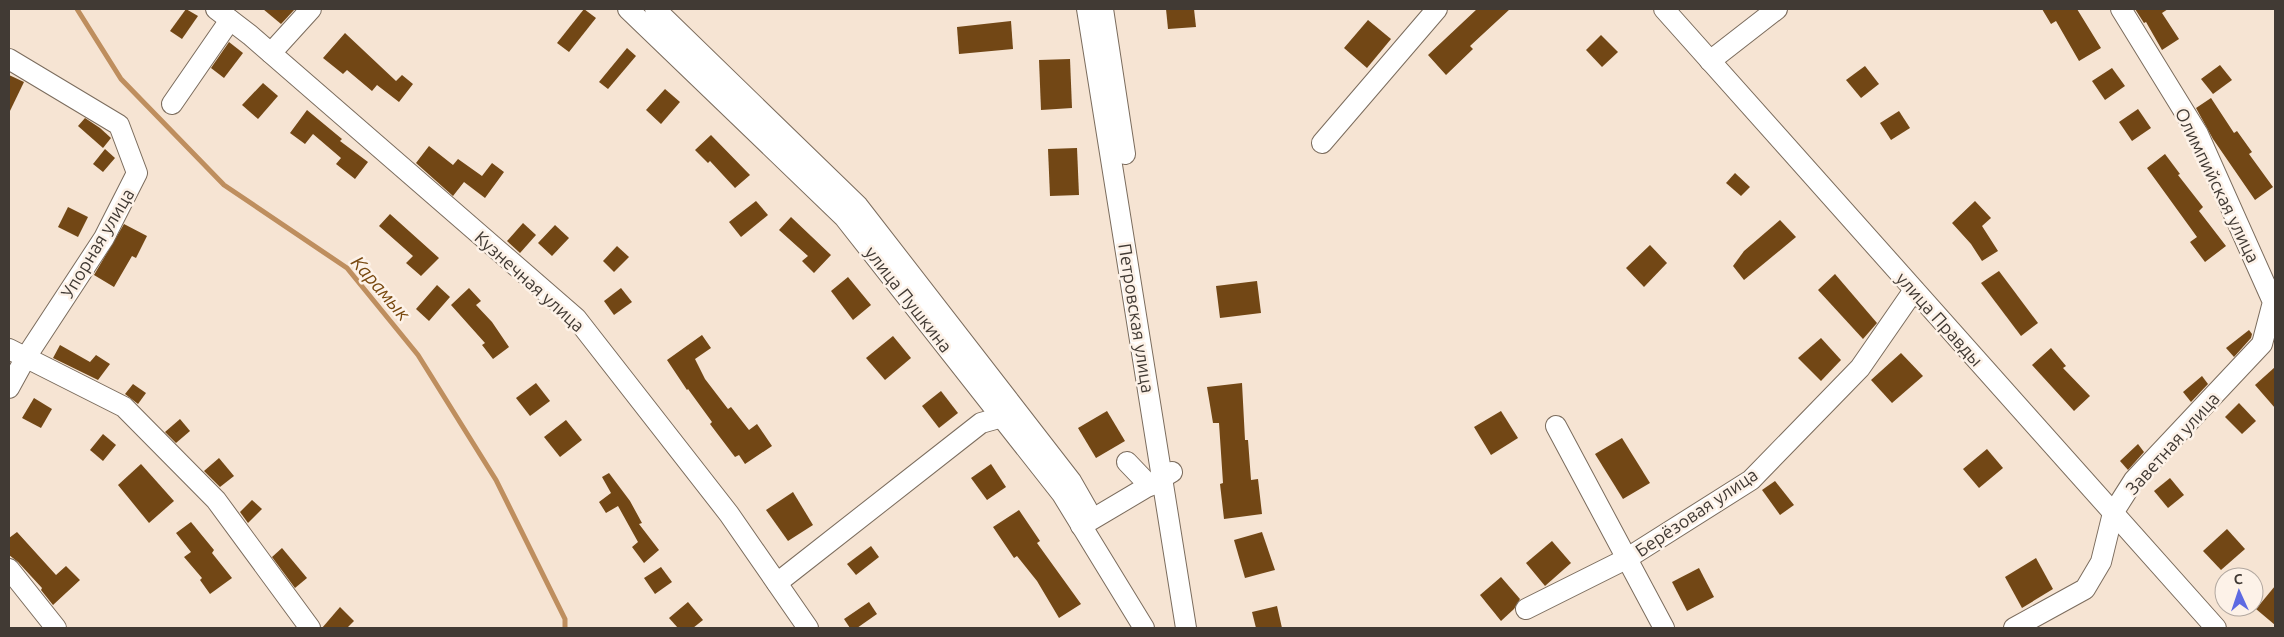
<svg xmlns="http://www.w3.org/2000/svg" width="2284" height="637" font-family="Ubuntu,sans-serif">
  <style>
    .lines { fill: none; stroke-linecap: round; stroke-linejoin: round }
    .stream { stroke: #be8e5e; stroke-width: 5 }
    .building { fill: #724715 }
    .minor-casing { stroke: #7b6c5d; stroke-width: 22 }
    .minor { stroke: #fff; stroke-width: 20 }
    .labels { text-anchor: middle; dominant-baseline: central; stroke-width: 5; stroke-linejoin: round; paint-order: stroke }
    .street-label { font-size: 18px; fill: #413a34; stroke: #fdf2e8 }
    .water-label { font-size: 19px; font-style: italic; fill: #77470d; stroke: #fdf2e8 }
  </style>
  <rect width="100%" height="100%" fill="#f6e4d3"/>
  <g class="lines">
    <polyline class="stream" points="77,9 121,79 224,185 347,268 418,355 496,480 565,619 565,628"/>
  </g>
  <g class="building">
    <polygon points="186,9 198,16 182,39 170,31"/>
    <polygon points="263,9 295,9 281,24"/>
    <polygon points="584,9 596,18 569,52 557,43"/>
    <polygon points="1166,9 1194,9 1196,27 1168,29"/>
    <polygon points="1477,9 1510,9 1470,46 1473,49 1446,75 1428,55"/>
    <polygon points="2042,9 2077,9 2101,48 2079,61 2056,21 2051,24"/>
    <polygon points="2135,9 2168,9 2162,13 2179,39 2162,50 2146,22 2144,23"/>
    <polygon points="1368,20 1391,39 1367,68 1344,48"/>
    <polygon points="1011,21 1013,49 959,54 957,27"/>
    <polygon points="345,33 396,81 402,75 413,84 399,102 377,85 372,91 347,70 343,74 323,58"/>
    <polygon points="1601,35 1618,52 1602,67 1586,50"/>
    <polygon points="229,42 243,53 224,78 211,68"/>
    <polygon points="627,48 636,56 608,89 599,82"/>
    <polygon points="1070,59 1072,108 1041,110 1039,60"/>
    <polygon points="2220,65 2232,80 2213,94 2201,79"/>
    <polygon points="1865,66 1879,84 1861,98 1846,80"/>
    <polygon points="2112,68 2125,86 2105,100 2092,81"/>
    <polygon points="9,75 24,82 9,113"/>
    <polygon points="263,83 278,96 258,119 242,105"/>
    <polygon points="665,89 680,102 661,124 646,110"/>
    <polygon points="2211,98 2234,133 2237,131 2252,152 2249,154 2273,187 2255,200 2213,139 2196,108"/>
    <polygon points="2138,109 2151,128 2132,141 2119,122"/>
    <polygon points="307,110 342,139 340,141 368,162 355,179 336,164 341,158 313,134 305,144 290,133"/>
    <polygon points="1899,111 1910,128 1891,140 1880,123"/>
    <polygon points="85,118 100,128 111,138 103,148 78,126"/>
    <polygon points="711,135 750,175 735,188 710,161 708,163 695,150"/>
    <polygon points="429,146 453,165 458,159 482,176 492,163 504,172 485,198 464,182 453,196 416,163"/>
    <polygon points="1077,148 1079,195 1050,196 1048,149"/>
    <polygon points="105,149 115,158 103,172 93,164"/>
    <polygon points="2165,154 2180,174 2178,175 2203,207 2199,211 2226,246 2205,262 2190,242 2197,237 2147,168"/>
    <polygon points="1735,173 1750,187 1741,196 1726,183"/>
    <polygon points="756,201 768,215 741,237 729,222"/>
    <polygon points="1975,201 1991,218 1982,226 1998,251 1982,261 1971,244 1952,223"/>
    <polygon points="68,207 88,217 78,237 58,227"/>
    <polygon points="390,214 439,258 421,276 406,263 413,256 379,226"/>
    <polygon points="791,217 831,255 814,273 802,261 808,256 779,230"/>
    <polygon points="1780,220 1796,237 1744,280 1733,266 1744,251"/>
    <polygon points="523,223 536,235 520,253 507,241"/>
    <polygon points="124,224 147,236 136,258 132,256 114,287 94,275"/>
    <polygon points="555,225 569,238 552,256 538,243"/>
    <polygon points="1650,245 1667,263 1644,287 1626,268"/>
    <polygon points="617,246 629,257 614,272 603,261"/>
    <polygon points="1999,271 2038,323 2021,336 1981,283"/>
    <polygon points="1835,274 1877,323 1863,339 1818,290"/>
    <polygon points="848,277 871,305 853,320 831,291"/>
    <polygon points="1257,281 1261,313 1220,318 1216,286"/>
    <polygon points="437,285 450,297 429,321 416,309"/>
    <polygon points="469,288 481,301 476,305 492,322 509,347 493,359 482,345 485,343 451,305"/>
    <polygon points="621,288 632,302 614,315 604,301"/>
    <polygon points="2249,330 2252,334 2251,338 2234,357 2226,348"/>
    <polygon points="702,335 711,348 695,359 705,379 728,409 731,407 749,430 757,424 772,446 745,464 739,455 735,457 710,424 712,422 688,389 687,390 667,360"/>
    <polygon points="893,336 911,358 885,380 866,358"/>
    <polygon points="1821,338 1841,360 1821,381 1798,358"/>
    <polygon points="60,345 90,362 96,355 110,364 98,380 53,358"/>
    <polygon points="2051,348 2066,366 2063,368 2090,396 2074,411 2032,365"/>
    <polygon points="1901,353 1923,376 1892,403 1871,380"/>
    <polygon points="2275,367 2275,408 2255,385"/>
    <polygon points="2202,376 2208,384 2191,402 2183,392"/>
    <polygon points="536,383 550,401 530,416 516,398"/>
    <polygon points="1242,383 1245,440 1248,440 1251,480 1258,479 1262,514 1224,519 1220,484 1223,483 1219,423 1213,423 1207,387"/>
    <polygon points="133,384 146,393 138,404 125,394"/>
    <polygon points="941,391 958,413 939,428 922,406"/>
    <polygon points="34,398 52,409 41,428 22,418"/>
    <polygon points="2239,403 2256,421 2242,434 2225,417"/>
    <polygon points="1107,411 1125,441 1096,458 1078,428"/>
    <polygon points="1501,411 1518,438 1491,455 1474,427"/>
    <polygon points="180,419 190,431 176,443 165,432"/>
    <polygon points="566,420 582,440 560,457 544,437"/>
    <polygon points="103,434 116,445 103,461 90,450"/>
    <polygon points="1622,438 1650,483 1623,499 1595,454"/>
    <polygon points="2138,444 2144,452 2128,470 2120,461"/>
    <polygon points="1987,449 2003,468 1979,488 1963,469"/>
    <polygon points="219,458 234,476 220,487 204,471"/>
    <polygon points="141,464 174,501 149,523 118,485"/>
    <polygon points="991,464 1006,487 987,500 971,478"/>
    <polygon points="609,473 630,501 642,523 639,524 659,550 644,563 632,547 638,542 618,506 606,513 599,502 611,493 602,477"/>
    <polygon points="2170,478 2184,495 2168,508 2154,491"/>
    <polygon points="1775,481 1794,505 1780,515 1762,490"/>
    <polygon points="793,492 813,525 788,541 766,510"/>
    <polygon points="252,500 262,509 248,523 240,512"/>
    <polygon points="1019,510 1040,541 1037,543 1081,604 1059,618 1037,581 1017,556 1014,558 993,527"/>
    <polygon points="191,522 214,550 212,553 232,578 210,594 200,580 202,578 184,557 191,552 176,533"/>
    <polygon points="2227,529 2245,549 2221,570 2203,551"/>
    <polygon points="17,532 56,575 66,566 80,580 53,605 41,590 42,588 18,562 9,555 9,538"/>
    <polygon points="1262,532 1275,570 1245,578 1234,540"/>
    <polygon points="1552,541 1571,563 1545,586 1526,563"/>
    <polygon points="871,546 879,557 856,575 847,564"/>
    <polygon points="282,548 307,578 295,588 272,557"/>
    <polygon points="2036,558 2053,589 2022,608 2005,577"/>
    <polygon points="661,567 672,582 655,594 644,578"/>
    <polygon points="1699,568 1714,597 1687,611 1672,582"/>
    <polygon points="1501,577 1520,599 1514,609 1501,621 1480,595"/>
    <polygon points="2275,586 2275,625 2256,609"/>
    <polygon points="688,602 703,620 693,628 678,628 669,618"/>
    <polygon points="869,602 877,614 857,628 850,628 844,619"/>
    <polygon points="1277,606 1282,628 1256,628 1252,612"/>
    <polygon points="340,607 354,621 347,628 322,628"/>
  </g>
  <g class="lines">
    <g class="minor-casing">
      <g id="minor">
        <polyline points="216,9 250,35 576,318 729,514 808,628"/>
        <polyline points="628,9 844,217 1062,494 1144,628"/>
        <polyline points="655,9 858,206 1071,481 1087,509"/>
        <polyline points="1087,9 1186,628"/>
        <polyline points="1103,9 1125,154"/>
        <polyline points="1664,9 2216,628"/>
        <polyline points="271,53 311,9"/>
        <polyline points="9,59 119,125 137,173 104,238 26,357 9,388"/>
        <polyline points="1710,61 1777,9"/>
        <polyline points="172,104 230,20"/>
        <polyline points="1322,143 1437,9"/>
        <polyline points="9,349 124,407 216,500 310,628"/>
        <polyline points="1556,426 1664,628"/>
        <polyline points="1127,462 1150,486"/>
        <polyline points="1081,526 1172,472"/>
        <polyline points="9,569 56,628"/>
        <polyline points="777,583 981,423 1013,414"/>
        <polyline points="1526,609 1626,559 1751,480 1860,368 1914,290"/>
        <polyline points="2014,628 2085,589 2101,562 2113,513 2134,480 2262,344 2273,302 2198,134 2121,9"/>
      </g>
    </g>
    <use href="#minor" class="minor"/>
  </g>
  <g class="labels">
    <g class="street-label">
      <text transform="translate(2218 185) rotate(64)">Олимпийская улица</text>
      <text transform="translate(97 243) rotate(-59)">Упорная улица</text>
      <text transform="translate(530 281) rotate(42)">Кузнечная улица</text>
      <text transform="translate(909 299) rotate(52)">улица Пушкина</text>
      <text transform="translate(1137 318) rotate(81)">Петровская улица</text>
      <text transform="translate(1940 319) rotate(48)">улица Правды</text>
      <text transform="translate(2172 443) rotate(-48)">Заветная улица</text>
      <text transform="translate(1696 512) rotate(-34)">Берёзовая улица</text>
    </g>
    <g class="water-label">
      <text transform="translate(381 288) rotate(49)">Карамык</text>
    </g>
  </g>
  <rect width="2284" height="637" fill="none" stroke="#413a34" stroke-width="20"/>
  <g transform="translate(2239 592) rotate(357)"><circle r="24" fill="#fdf2e8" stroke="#b2a8a0"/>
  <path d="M0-4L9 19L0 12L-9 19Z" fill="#5e6ae2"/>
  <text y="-8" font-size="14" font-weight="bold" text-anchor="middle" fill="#413a34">С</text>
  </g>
</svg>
